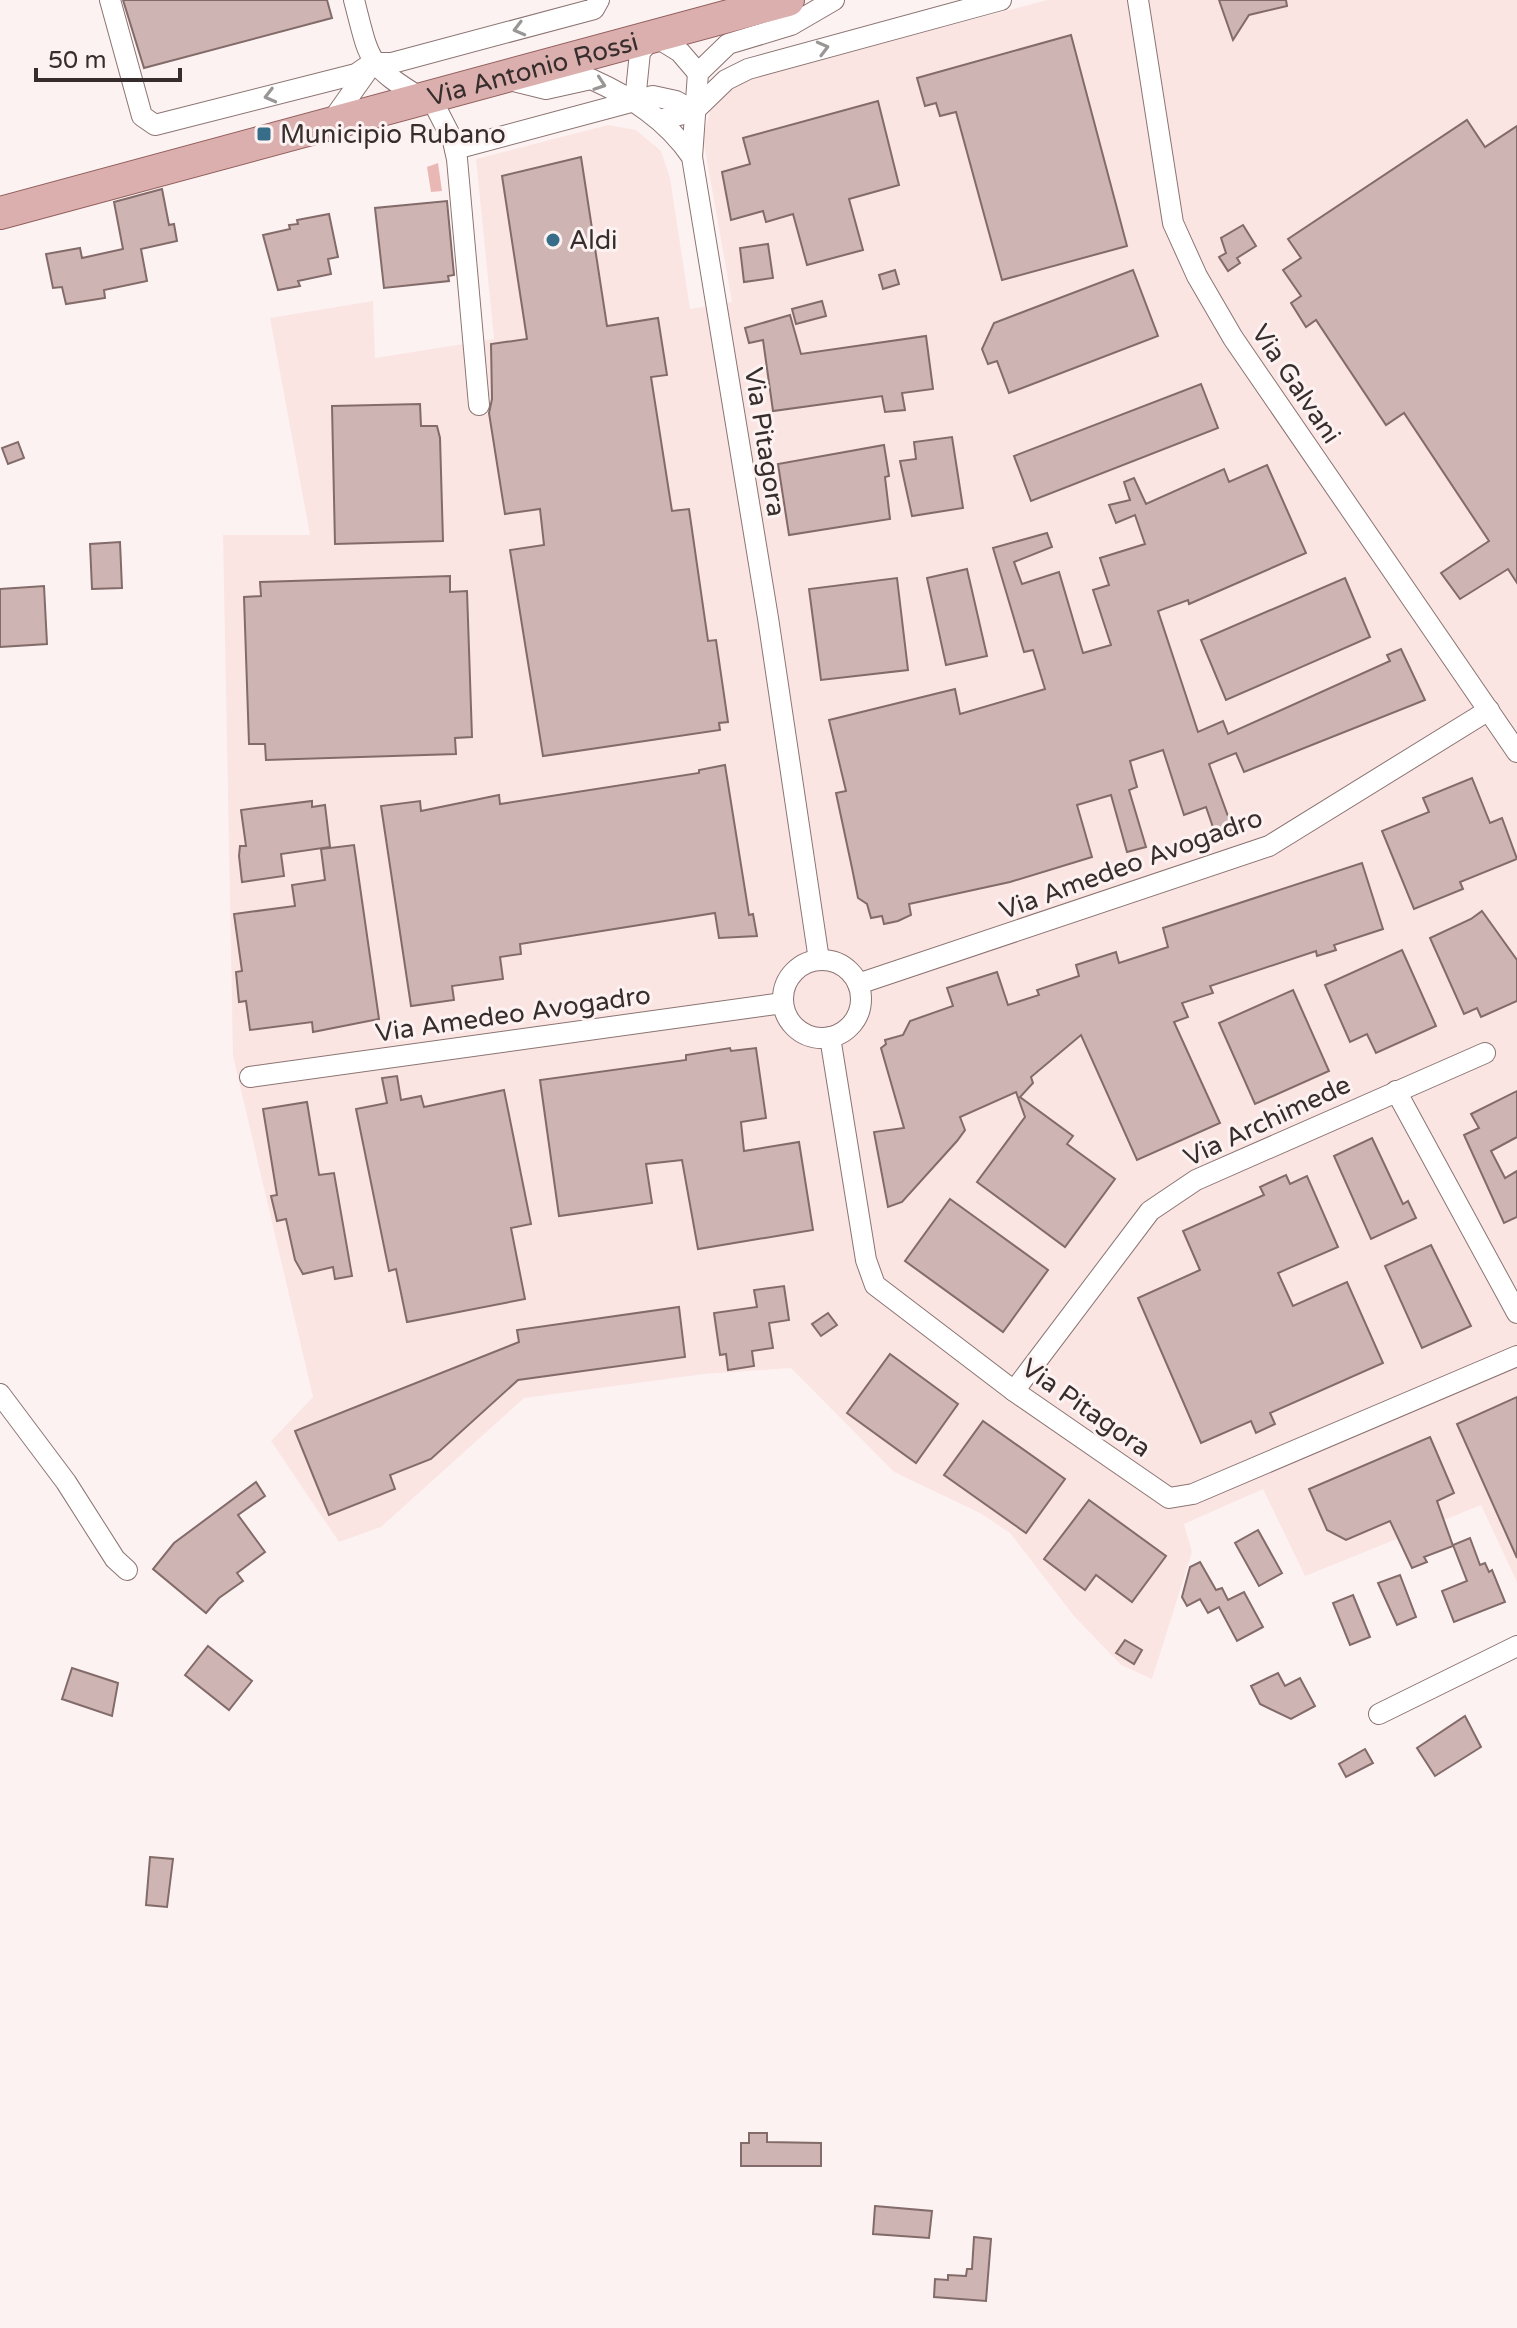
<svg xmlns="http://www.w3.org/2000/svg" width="1517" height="2328" font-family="'Varela Round',sans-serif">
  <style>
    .built { fill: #fae5e3 }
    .green { fill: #eab8b4 }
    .building { fill: #ceb4b2; stroke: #826b69; stroke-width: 2 }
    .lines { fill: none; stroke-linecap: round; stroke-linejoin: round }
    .street-casing { stroke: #8b7472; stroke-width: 22 }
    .primary-casing { stroke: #915f5d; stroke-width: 34 }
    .street { stroke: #fff; stroke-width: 20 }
    .primary { stroke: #daafad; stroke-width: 32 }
    .oneway { stroke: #9b9696 }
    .poi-dot { fill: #376d88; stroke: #fdf2f2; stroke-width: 3 }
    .labels { text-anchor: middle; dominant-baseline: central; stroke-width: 6; stroke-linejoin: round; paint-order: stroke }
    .street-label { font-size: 26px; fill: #372d2d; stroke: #fdf2f2 }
    .poi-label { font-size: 26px; fill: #372d2d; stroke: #fdf2f2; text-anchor: start }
  </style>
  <rect width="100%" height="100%" fill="#fdf2f2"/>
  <polygon class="built" points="1048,0 1517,0 1517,1582 1481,1505 1305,1576 1263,1489 1184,1524 1192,1552 1152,1679 1121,1665 1074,1616 1010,1533 980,1513 894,1472 791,1368 704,1374 524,1398 381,1527 339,1542 271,1441 313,1397 233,1056 223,535 310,535 270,318 373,301 375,358 494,339 476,159 608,125 636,130 661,151 670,178 690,309 732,302 703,138 712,103 750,77"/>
  <polygon class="green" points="438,163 442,191 431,192 427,167"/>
  <g class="building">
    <polygon points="123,0 327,0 332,18 144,68"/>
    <polygon points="1219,0 1286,0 1287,6 1249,15 1233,40"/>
    <polygon points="1071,35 1127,246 1002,280 956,112 940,116 936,103 925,106 917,78"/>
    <polygon points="878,101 899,185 849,199 863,250 807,265 793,214 766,222 763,211 731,220 722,172 750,164 743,138"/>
    <polygon points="1467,120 1485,147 1517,126 1517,583 1508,569 1460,599 1441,573 1489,541 1404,413 1386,425 1316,320 1306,327 1291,303 1301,296 1283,270 1301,258 1288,239"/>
    <polygon points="581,157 607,326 658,318 667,375 651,377 672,511 689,509 708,641 716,640 728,722 719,723 720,730 543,756 510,550 544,545 540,509 505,514 489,413 492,399 491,344 527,339 502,176"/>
    <polygon points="162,189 169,225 174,224 177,241 141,249 147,281 104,290 105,298 66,304 62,287 53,288 46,254 80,248 82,258 123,249 114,202"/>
    <polygon points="447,201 454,275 448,276 449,281 384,288 375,208"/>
    <polygon points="329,214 338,257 328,259 331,274 298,281 300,286 278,290 263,235 290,229 289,225 298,224 297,220"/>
    <polygon points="1243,225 1256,246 1237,258 1240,263 1228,271 1219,257 1226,253 1221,238"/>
    <polygon points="768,244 773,278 744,282 740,248"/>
    <polygon points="895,270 899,284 883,289 879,275"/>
    <polygon points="1133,270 1158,336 1009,393 997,361 988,364 982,349 994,323"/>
    <polygon points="822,301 826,316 796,324 792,309"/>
    <polygon points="790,315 801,354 926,336 933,389 902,393 905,410 885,412 882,396 773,411 763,340 749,343 745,328"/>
    <polygon points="1201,384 1218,428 1031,501 1014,456"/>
    <polygon points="420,404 421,426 437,426 440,438 443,541 335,544 332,406"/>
    <polygon points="952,437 963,508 912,516 900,461 916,459 914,442"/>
    <polygon points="18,442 24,458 8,464 2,448"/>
    <polygon points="884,445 889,476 885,477 890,519 789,535 778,464"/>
    <polygon points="1267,465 1306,553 1189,604 1188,600 1158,611 1198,732 1223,721 1228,734 1390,661 1387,655 1401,649 1425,700 1244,772 1236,753 1209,764 1233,830 1216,836 1206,807 1184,815 1163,750 1130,761 1137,787 1129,790 1146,847 1127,852 1111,795 1077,805 1092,857 1010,882 909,904 911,915 898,921 884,924 882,916 871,918 867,904 858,898 852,868 836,793 846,791 829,720 955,689 960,714 1045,689 1033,650 1024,652 993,548 1047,533 1052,547 1014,562 1022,584 1059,572 1083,653 1111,645 1093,590 1109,585 1100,558 1145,544 1135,515 1116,523 1109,505 1130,500 1124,482 1134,478 1146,504 1224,469 1229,482"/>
    <polygon points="120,542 122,588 92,589 90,544"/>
    <polygon points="967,569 987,656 946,665 927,578"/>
    <polygon points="450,576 450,592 467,591 472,737 455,738 456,754 266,760 265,744 249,744 244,597 261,596 260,582"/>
    <polygon points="897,578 908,670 821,680 809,589"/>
    <polygon points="1345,578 1370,637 1226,700 1201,640"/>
    <polygon points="44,586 47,644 0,647 0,589"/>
    <polygon points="725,765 749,915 753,914 757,936 719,938 715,913 520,944 521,954 500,957 503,979 452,986 454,1000 411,1006 381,806 420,801 421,811 499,795 500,804 699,773 699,770"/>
    <polygon points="1472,778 1490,823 1502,818 1517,859 1460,882 1463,889 1414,909 1382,831 1429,812 1423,798"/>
    <polygon points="312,801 312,807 325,805 330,847 281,854 284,876 242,882 239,856 240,846 246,846 241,810"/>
    <polygon points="354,845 379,1019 313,1032 312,1022 250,1030 246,1001 239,1002 236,972 242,971 234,914 295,906 292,885 325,880 321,849"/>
    <polygon points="1362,863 1383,929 1334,945 1336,950 1317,956 1316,951 1210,986 1213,993 1182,1003 1188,1017 1174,1022 1220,1123 1137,1160 1081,1035 1031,1077 1033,1083 1020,1097 1073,1136 1067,1144 1115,1179 1065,1247 977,1182 1025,1117 1016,1092 960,1117 965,1130 957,1141 902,1202 888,1207 874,1132 904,1128 881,1048 886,1044 885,1040 903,1035 910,1021 953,1006 947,988 997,972 1008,1005 1039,995 1037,990 1079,976 1076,965 1116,952 1119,963 1168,947 1163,928"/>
    <polygon points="1482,911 1517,960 1517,1001 1481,1017 1477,1008 1464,1014 1430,938 1471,919"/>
    <polygon points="1402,950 1436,1026 1376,1053 1367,1034 1350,1042 1325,985"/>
    <polygon points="1293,990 1329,1071 1255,1104 1219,1023"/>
    <polygon points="730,1048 731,1051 756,1048 766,1118 741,1122 744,1151 799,1142 813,1230 698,1249 682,1160 646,1164 652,1203 559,1216 540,1080 686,1060 686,1055"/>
    <polygon points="397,1076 401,1100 421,1096 424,1107 504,1090 531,1224 511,1228 525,1299 407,1322 396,1269 389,1271 356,1109 387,1103 382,1078"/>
    <polygon points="1517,1091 1517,1137 1491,1151 1505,1178 1517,1171 1517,1217 1504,1223 1464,1135 1479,1128 1471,1114"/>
    <polygon points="307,1102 319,1175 334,1173 352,1276 335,1279 333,1267 303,1274 295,1260 286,1219 277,1221 271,1196 277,1195 263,1109"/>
    <polygon points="1372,1138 1403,1204 1408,1201 1416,1218 1371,1239 1334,1156"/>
    <polygon points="1286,1175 1290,1184 1307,1176 1338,1247 1278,1273 1293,1306 1347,1282 1383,1363 1270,1413 1275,1424 1256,1433 1251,1421 1201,1443 1138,1298 1200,1270 1183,1231 1264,1195 1260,1187"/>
    <polygon points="950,1199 1048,1270 1003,1332 905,1261"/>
    <polygon points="1431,1245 1471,1326 1422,1348 1385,1266"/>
    <polygon points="784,1286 789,1320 769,1323 773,1348 752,1351 754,1366 728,1370 726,1354 720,1355 714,1313 757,1307 754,1290"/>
    <polygon points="679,1307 685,1357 518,1380 431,1459 390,1475 395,1489 329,1515 295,1431 519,1342 517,1330"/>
    <polygon points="828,1313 837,1325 821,1336 812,1324"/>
    <polygon points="890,1354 958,1404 916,1463 847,1413"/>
    <polygon points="1517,1397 1517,1558 1457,1424"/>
    <polygon points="983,1421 1065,1479 1026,1533 944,1475"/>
    <polygon points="1430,1437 1454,1493 1437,1501 1453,1546 1424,1557 1427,1562 1412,1568 1390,1521 1346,1540 1327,1530 1309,1489"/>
    <polygon points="256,1482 265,1496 238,1515 265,1552 237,1573 243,1581 219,1598 206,1613 153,1569 174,1543"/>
    <polygon points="1089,1500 1166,1556 1132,1602 1096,1575 1085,1590 1044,1559"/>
    <polygon points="1258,1530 1282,1573 1259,1586 1235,1543"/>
    <polygon points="1470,1538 1480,1565 1485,1563 1489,1572 1492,1570 1505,1602 1454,1622 1442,1591 1467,1581 1453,1545"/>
    <polygon points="1200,1562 1216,1590 1222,1588 1228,1600 1244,1592 1263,1627 1237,1641 1219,1607 1208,1613 1200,1599 1187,1606 1182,1597 1190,1567"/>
    <polygon points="1400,1575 1416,1617 1397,1625 1378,1583"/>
    <polygon points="1353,1595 1370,1637 1350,1645 1333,1603"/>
    <polygon points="1125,1640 1142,1650 1134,1664 1116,1653"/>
    <polygon points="208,1646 252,1681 229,1710 185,1675"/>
    <polygon points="72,1668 118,1683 112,1716 62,1699"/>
    <polygon points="1278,1673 1285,1686 1300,1678 1315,1706 1291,1719 1260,1704 1251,1686"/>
    <polygon points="1465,1716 1481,1747 1435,1776 1417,1748"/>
    <polygon points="1365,1749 1373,1763 1346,1777 1339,1764"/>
    <polygon points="150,1857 173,1859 167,1907 146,1905"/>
    <polygon points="749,2133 767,2133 767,2142 821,2143 821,2166 741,2166 741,2143 749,2143"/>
    <polygon points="875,2206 932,2211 929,2238 873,2234"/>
    <polygon points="974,2237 991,2239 986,2301 934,2297 935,2279 948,2280 948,2275 966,2276 967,2269 972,2269"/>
  </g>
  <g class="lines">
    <g class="street-casing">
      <g id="street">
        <polyline points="110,0 142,116 155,125 356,74 372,63 392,63 594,9 599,0"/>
        <path d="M354,0c16,61 12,64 67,98"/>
        <polyline points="1138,0 1173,223 1197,276 1233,338 1517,752"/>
        <path d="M505,79l41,10 45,-10c40,18 76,41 101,78l76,461 51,342"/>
        <polyline points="430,96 453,141 457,159 479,405"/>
        <polyline points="635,101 640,52 654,36 680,52 698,73"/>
        <polyline points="660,120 694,111 726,80 748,69 1001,0"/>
        <polyline points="331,122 370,67"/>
        <polyline points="455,149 653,96 676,101 694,111"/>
        <polyline points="692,157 698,73 728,44 791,25 834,0"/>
        <circle cx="822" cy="999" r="39"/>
        <polyline points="858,984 1269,846 1489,710"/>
        <polyline points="830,1037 866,1260 875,1285 1014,1391 1169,1498 1193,1494 1517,1356"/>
        <polyline points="250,1077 783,1003"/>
        <polyline points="1396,1091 1517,1313"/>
        <polyline points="1014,1391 1150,1211 1196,1180 1485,1053"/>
        <polyline points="0,1394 66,1482 115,1559 127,1570"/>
        <polyline points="1379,1714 1517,1646"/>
      </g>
    </g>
    <g class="primary-casing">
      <g id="primary">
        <path id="s1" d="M0,213l788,-213"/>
      </g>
    </g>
    <use href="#street" class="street"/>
    <use href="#primary" class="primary"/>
  </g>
  <defs><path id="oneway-chevron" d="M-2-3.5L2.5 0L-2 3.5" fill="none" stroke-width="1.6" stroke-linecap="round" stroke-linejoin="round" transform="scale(2)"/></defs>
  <g class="oneway">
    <use href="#oneway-chevron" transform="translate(519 29) rotate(165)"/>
    <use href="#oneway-chevron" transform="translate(823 48) rotate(-15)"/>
    <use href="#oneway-chevron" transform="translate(600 84) rotate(19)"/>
    <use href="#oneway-chevron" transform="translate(270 96) rotate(166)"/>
  </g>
  <g class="poi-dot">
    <rect x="256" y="126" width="16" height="16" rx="4"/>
    <circle cx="553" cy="240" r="8"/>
  </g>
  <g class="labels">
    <g class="street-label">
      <text stroke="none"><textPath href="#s1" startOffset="552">Via Antonio Rossi</textPath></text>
      <text transform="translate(1296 384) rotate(56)">Via Galvani</text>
      <text transform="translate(765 442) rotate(81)">Via Pitagora</text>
      <text transform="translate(1131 864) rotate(-20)">Via Amedeo Avogadro</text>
      <text transform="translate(513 1014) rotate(-8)">Via Amedeo Avogadro</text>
      <text transform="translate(1267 1121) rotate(-25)">Via Archimede</text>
      <text transform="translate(1086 1408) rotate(35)">Via Pitagora</text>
    </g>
    <g class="poi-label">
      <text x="280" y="134">Municipio Rubano</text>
      <text x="569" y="240">Aldi</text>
    </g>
  </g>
  <path d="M36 68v12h144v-12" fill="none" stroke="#372d2d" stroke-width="4"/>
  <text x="48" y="68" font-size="24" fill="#372d2d" stroke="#fdf2f2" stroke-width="6" paint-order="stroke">50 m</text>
</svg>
